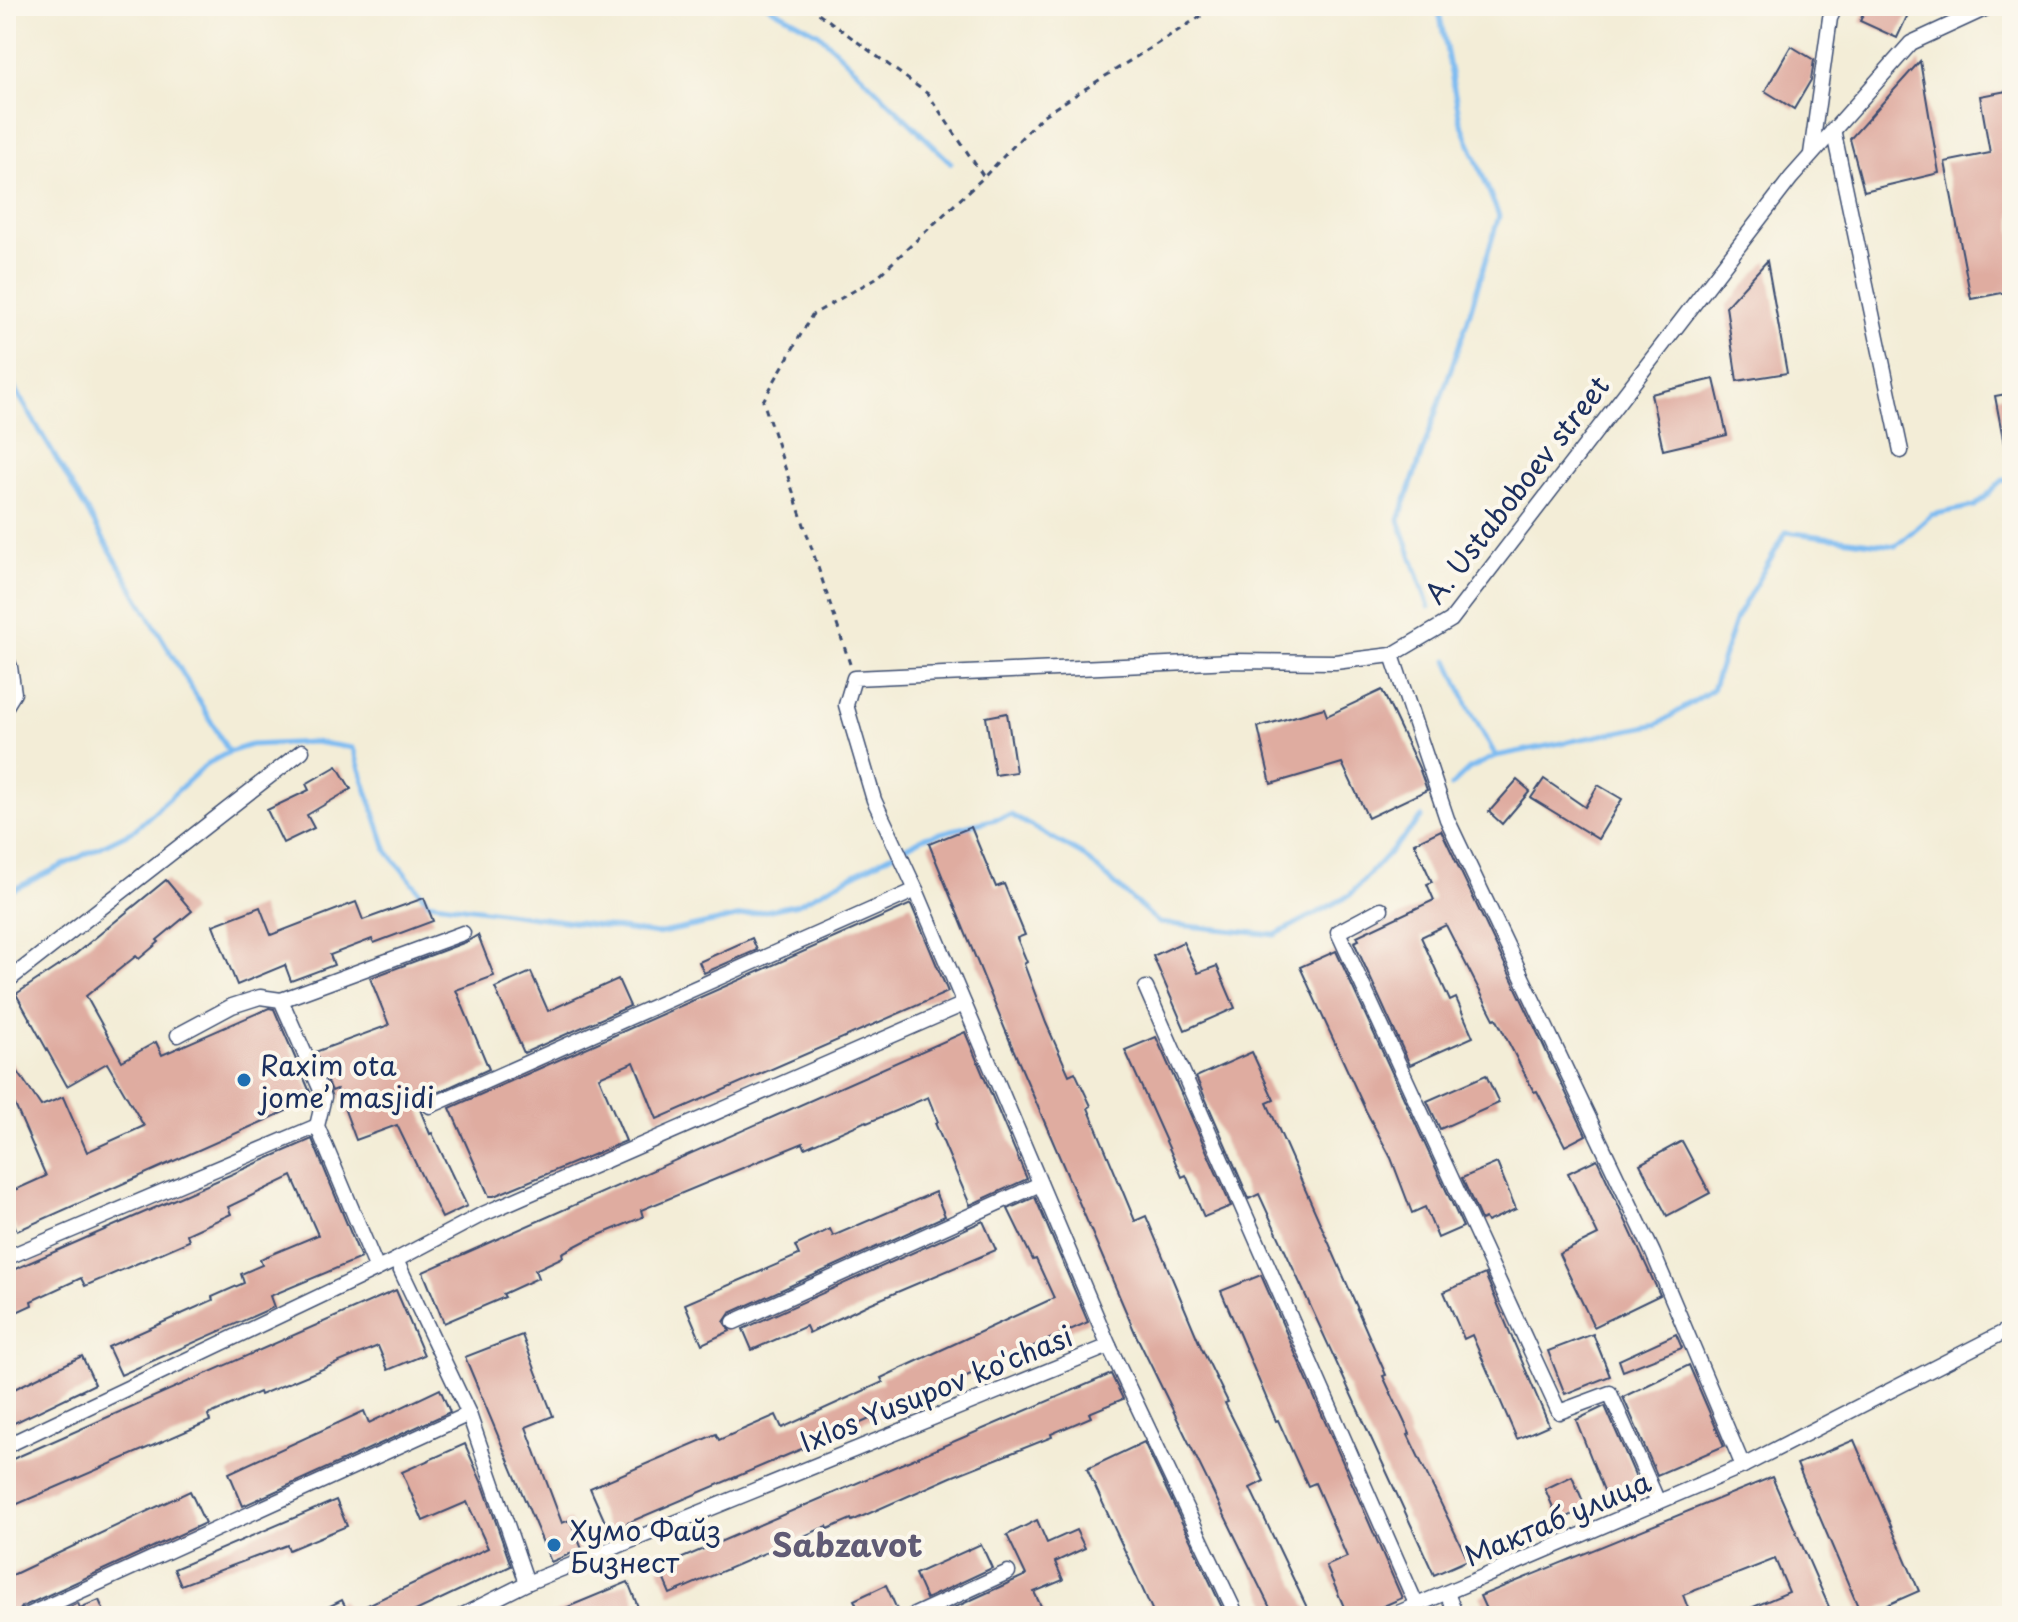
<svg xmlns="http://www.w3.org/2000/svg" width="2018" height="1622" font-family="'Playpen Sans',sans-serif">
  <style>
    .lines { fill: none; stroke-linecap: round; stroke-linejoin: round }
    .stream { stroke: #7dbbf1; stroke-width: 5 }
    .building { fill: #dfaca0 }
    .street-casing { stroke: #3b4c70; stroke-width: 17 }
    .path { stroke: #3b4c70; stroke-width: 3; stroke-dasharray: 6 6; stroke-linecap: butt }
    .street { stroke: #fff; stroke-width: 14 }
    .poi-dot { fill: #1f6fb2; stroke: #fbf7ec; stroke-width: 3 }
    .labels { text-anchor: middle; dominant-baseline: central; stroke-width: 8; stroke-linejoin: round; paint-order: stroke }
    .street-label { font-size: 28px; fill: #1b2f5e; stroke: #fbf7ec }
    .poi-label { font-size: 28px; fill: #1b2f5e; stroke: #fbf7ec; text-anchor: start }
    .quarter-label { font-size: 32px; font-weight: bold; fill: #605b75; stroke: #fbf7ec }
  </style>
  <rect width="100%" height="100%" fill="#fbf7ec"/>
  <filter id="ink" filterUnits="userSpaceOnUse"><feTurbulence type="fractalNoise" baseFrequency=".0125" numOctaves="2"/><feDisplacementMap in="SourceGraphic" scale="16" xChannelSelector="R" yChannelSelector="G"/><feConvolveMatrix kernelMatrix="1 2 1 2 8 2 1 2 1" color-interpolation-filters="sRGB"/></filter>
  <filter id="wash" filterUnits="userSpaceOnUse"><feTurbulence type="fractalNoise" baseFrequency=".006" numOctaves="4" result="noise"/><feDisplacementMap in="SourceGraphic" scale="32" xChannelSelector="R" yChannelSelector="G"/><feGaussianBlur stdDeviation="1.8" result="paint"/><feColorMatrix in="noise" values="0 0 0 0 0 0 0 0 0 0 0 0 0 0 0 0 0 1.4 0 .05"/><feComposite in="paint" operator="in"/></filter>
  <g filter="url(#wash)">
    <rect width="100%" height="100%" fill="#f3edd7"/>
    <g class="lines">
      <g class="stream">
        <polyline points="768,6 819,34 951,163"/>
        <polyline points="6,368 14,387 229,752"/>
        <polyline points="1429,607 1399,520 1467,322 1499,216 1460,120 1438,6"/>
        <polyline points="1448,660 1469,708 1496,756"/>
        <polyline points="1451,786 1469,769 1496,756 1658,724 1712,690 1736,618 1786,532 1896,546 1931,515 1975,506 2003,480 2012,481"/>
        <polyline points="6,893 133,831 207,764 229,752 251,745 314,742 353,748 387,851 428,902 657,934 798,904 925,837 1011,815 1081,854 1159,923 1275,935 1350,895 1422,817"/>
      </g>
    </g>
    <g id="blocks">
      <g class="building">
        <polygon points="1867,6 1912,6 1897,38 1860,21"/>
        <polygon points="1791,46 1814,60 1811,80 1794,109 1765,91"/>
        <polygon points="1920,61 1939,173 1864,191 1850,139"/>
        <polygon points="2012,90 2012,291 1971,299 1945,162 1990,153 1980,96"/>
        <polygon points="1767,261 1787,373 1737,381 1726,306"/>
        <polygon points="1714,379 1727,435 1663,450 1651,394"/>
        <polygon points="2012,393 2012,449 2005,449 1995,396"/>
        <polygon points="1382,690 1419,768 1427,790 1368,818 1342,763 1271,784 1258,727 1324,708 1327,716"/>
        <polygon points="1007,713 1016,772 995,775 986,717"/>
        <polygon points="337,766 351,789 307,815 314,828 283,843 267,810 309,790 306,784"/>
        <polygon points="1544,779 1585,807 1598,785 1622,799 1598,839 1531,798"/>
        <polygon points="1517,780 1530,791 1502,824 1489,812"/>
        <polygon points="971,827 996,887 1004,884 1025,935 1017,938 1027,962 1024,964 1046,1023 1069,1075 1075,1072 1091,1106 1088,1108 1135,1221 1146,1216 1201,1347 1228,1402 1225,1403 1264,1481 1250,1488 1311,1616 1274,1616 1136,1335 1011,1044 929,844"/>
        <polygon points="1441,830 1586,1135 1565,1146 1537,1091 1534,1092 1496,1018 1494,1019 1446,925 1421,937 1450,1001 1456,998 1473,1037 1410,1065 1354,942 1359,940 1357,936 1434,900 1427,884 1432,882 1414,843"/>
        <polygon points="166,880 192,911 157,940 159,942 139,959 136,956 86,996 122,1061 156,1042 162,1055 269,1008 274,1009 313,1099 17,1231 6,1206 6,1194 46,1176 15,1105 6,1111 6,1054 41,1106 63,1097 87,1152 144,1126 107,1063 67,1086 16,994 73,956"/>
        <polygon points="424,898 433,921 374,943 372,939 330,955 334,965 291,981 285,965 237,985 213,925 260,907 271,935 356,902 363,920"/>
        <polygon points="911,904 948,992 657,1119 634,1062 599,1077 626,1141 494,1196 489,1196 450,1108"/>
        <polygon points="478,935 494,976 456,990 489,1069 417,1102 430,1134 432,1133 467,1206 442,1218 397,1125 356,1140 337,1089 332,1091 315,1052 389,1025 370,978 466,942"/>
        <polygon points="752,938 757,950 704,973 699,962"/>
        <polygon points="1183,942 1198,973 1217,966 1235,1008 1185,1030 1153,956"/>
        <polygon points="1336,951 1463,1227 1438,1238 1425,1207 1412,1213 1391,1158 1366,1111 1300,967"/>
        <polygon points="531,972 548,1011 618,979 630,1006 524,1053 495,988"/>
        <polygon points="965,1032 1027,1179 970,1205 935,1123 938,1122 928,1097 867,1123 866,1121 805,1148 803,1143 641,1210 643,1217 585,1241 562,1253 563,1257 535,1270 538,1278 503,1294 505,1297 444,1323 423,1272"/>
        <polygon points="1156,1037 1231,1206 1204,1217 1186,1175 1182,1177 1125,1050"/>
        <polygon points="1252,1052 1274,1100 1267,1103 1358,1309 1357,1309 1386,1375 1383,1376 1410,1434 1408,1435 1468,1560 1434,1575 1259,1194 1249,1199 1196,1077"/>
        <polygon points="1486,1075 1499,1103 1440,1129 1427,1101"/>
        <polygon points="312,1139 361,1258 270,1296 274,1307 121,1375 108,1347 213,1300 212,1297 244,1283 241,1274 262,1265 260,1259 318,1235 292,1176 228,1207 231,1214 187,1234 189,1241 85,1286 81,1278 31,1301 32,1305 6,1317 6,1273"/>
        <polygon points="1682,1141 1710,1193 1667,1216 1640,1164"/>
        <polygon points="1597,1159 1660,1295 1594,1327 1559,1254 1598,1235 1568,1173"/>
        <polygon points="1497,1163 1516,1209 1487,1222 1485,1218 1481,1220 1462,1178"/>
        <polygon points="935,1192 945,1216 730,1313 724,1322 730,1331 702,1344 685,1304 799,1255 795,1246 830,1229 833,1236"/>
        <polygon points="1035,1197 1088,1322 818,1442 609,1531 590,1488 716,1434 719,1440 776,1415 782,1428 883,1382 881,1378 900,1369 1054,1298 1036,1259 1033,1260 1008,1209"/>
        <polygon points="983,1221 996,1250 869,1304 809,1333 806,1326 752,1350 743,1329"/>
        <polygon points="1485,1274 1549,1425 1517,1439 1472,1335 1464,1339 1444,1292"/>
        <polygon points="1261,1275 1402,1598 1361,1616 1348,1616 1326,1566 1347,1557 1315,1483 1308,1486 1278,1420 1276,1421 1221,1291"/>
        <polygon points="396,1290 424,1355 388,1370 378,1346 260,1395 259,1392 208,1415 210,1421 6,1509 6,1462"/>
        <polygon points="1593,1334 1610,1376 1565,1394 1548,1351"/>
        <polygon points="1676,1334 1682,1348 1623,1371 1619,1360"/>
        <polygon points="522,1335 553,1416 526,1427 562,1523 570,1520 582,1549 551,1562 465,1357"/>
        <polygon points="82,1356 95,1384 6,1427 6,1393"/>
        <polygon points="1689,1365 1724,1446 1657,1475 1623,1397"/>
        <polygon points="1111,1374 1123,1399 1089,1413 1091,1417 1051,1434 1052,1437 951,1477 852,1521 851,1519 828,1529 827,1526 670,1594 659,1568"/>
        <polygon points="440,1389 450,1412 243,1506 229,1473 364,1411 369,1423"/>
        <polygon points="1605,1406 1639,1484 1607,1498 1576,1420"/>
        <polygon points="1854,1440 1919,1591 1862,1616 1797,1464"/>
        <polygon points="1144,1442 1226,1616 1155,1616 1087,1469"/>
        <polygon points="465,1444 484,1488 511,1566 405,1616 310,1616 342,1600 349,1614 488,1548 467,1502 423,1521 402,1472"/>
        <polygon points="1572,1476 1586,1508 1559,1521 1545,1489"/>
        <polygon points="1772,1477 1833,1616 1732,1616 1789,1592 1775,1559 1683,1595 1691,1616 1489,1616 1480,1596"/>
        <polygon points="190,1491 205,1523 22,1607 16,1616 6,1616 6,1578"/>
        <polygon points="336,1500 347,1526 289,1550 287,1545 181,1585 174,1569"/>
        <polygon points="1037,1520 1047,1543 1076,1530 1085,1548 1055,1562 1063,1580 1034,1592 1046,1616 936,1616 1026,1575 1007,1535"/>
        <polygon points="981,1544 992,1568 926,1599 915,1574"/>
        <polygon points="628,1582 640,1612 631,1616 546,1616"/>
        <polygon points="886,1585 900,1616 862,1616 854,1600"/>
        <polygon points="99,1600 106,1616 50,1616 78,1603 80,1608"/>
      </g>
    </g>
  </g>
  <g filter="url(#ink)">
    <use href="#blocks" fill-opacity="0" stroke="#3b4c70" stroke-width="2"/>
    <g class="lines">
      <g class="street-casing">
        <g id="street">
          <polyline points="2009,6 2012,20"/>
          <polyline points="1833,129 1901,451"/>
          <polyline points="1811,154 1830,18 1836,6"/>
          <polyline points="1392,655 1447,819 1653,1253 1743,1466"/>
          <polyline points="6,657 10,667 14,693 6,706"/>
          <polyline points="1381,909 1338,932 1559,1412 1610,1393 1658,1502"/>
          <polyline points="6,982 302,751"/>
          <polyline points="1146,988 1417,1606"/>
          <polyline points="281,1000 463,933"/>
          <polyline points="178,1035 232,1006 260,997 281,1000 324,1097 317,1126 377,1269"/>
          <polyline points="430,1106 916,890"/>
          <polyline points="6,1258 317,1126"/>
          <polyline points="396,1260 469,1414 527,1583"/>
          <polyline points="734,1322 1040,1184"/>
          <polyline points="1109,1346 1237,1616"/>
          <polyline points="6,1446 396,1260 481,1215 964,1004"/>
          <polyline points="1447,1593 1456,1616"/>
          <polyline points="26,1616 469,1414"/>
          <polyline points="461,1616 527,1583 1109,1346 916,890 874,800 846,705 854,678 1233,661 1335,662 1392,655 1451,620 1791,178 1911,43 1991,6"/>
          <polyline points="912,1616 1008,1572"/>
          <polyline points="1391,1616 1743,1466 2012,1328"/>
        </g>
      </g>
      <g class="path">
        <polyline points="809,6 928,94 984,177"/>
        <polyline points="850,664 763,401 812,315 876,278 984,177 1042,116 1217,6"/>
      </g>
      <use href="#street" class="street"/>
    </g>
  </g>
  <g class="poi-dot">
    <circle cx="244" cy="1080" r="8"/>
    <circle cx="554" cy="1545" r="8"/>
  </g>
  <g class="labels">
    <g class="street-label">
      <text transform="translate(1516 489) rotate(-52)">A. Ustaboboev street</text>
      <text transform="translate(936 1388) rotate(-22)">Ixlos Yusupov ko'chasi</text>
      <text transform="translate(1557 1518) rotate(-23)">Мактаб улица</text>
    </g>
    <g class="poi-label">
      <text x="260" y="1064">Raxim ota<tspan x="260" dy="32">jome’ masjidi</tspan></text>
      <text x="570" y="1529">Хумо Файз<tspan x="570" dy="32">Бизнест</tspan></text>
    </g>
    <g class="quarter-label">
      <text x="847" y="1544">Sabzavot</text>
    </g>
  </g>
  <rect width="2018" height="1622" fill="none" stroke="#fbf7ec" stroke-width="32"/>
</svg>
